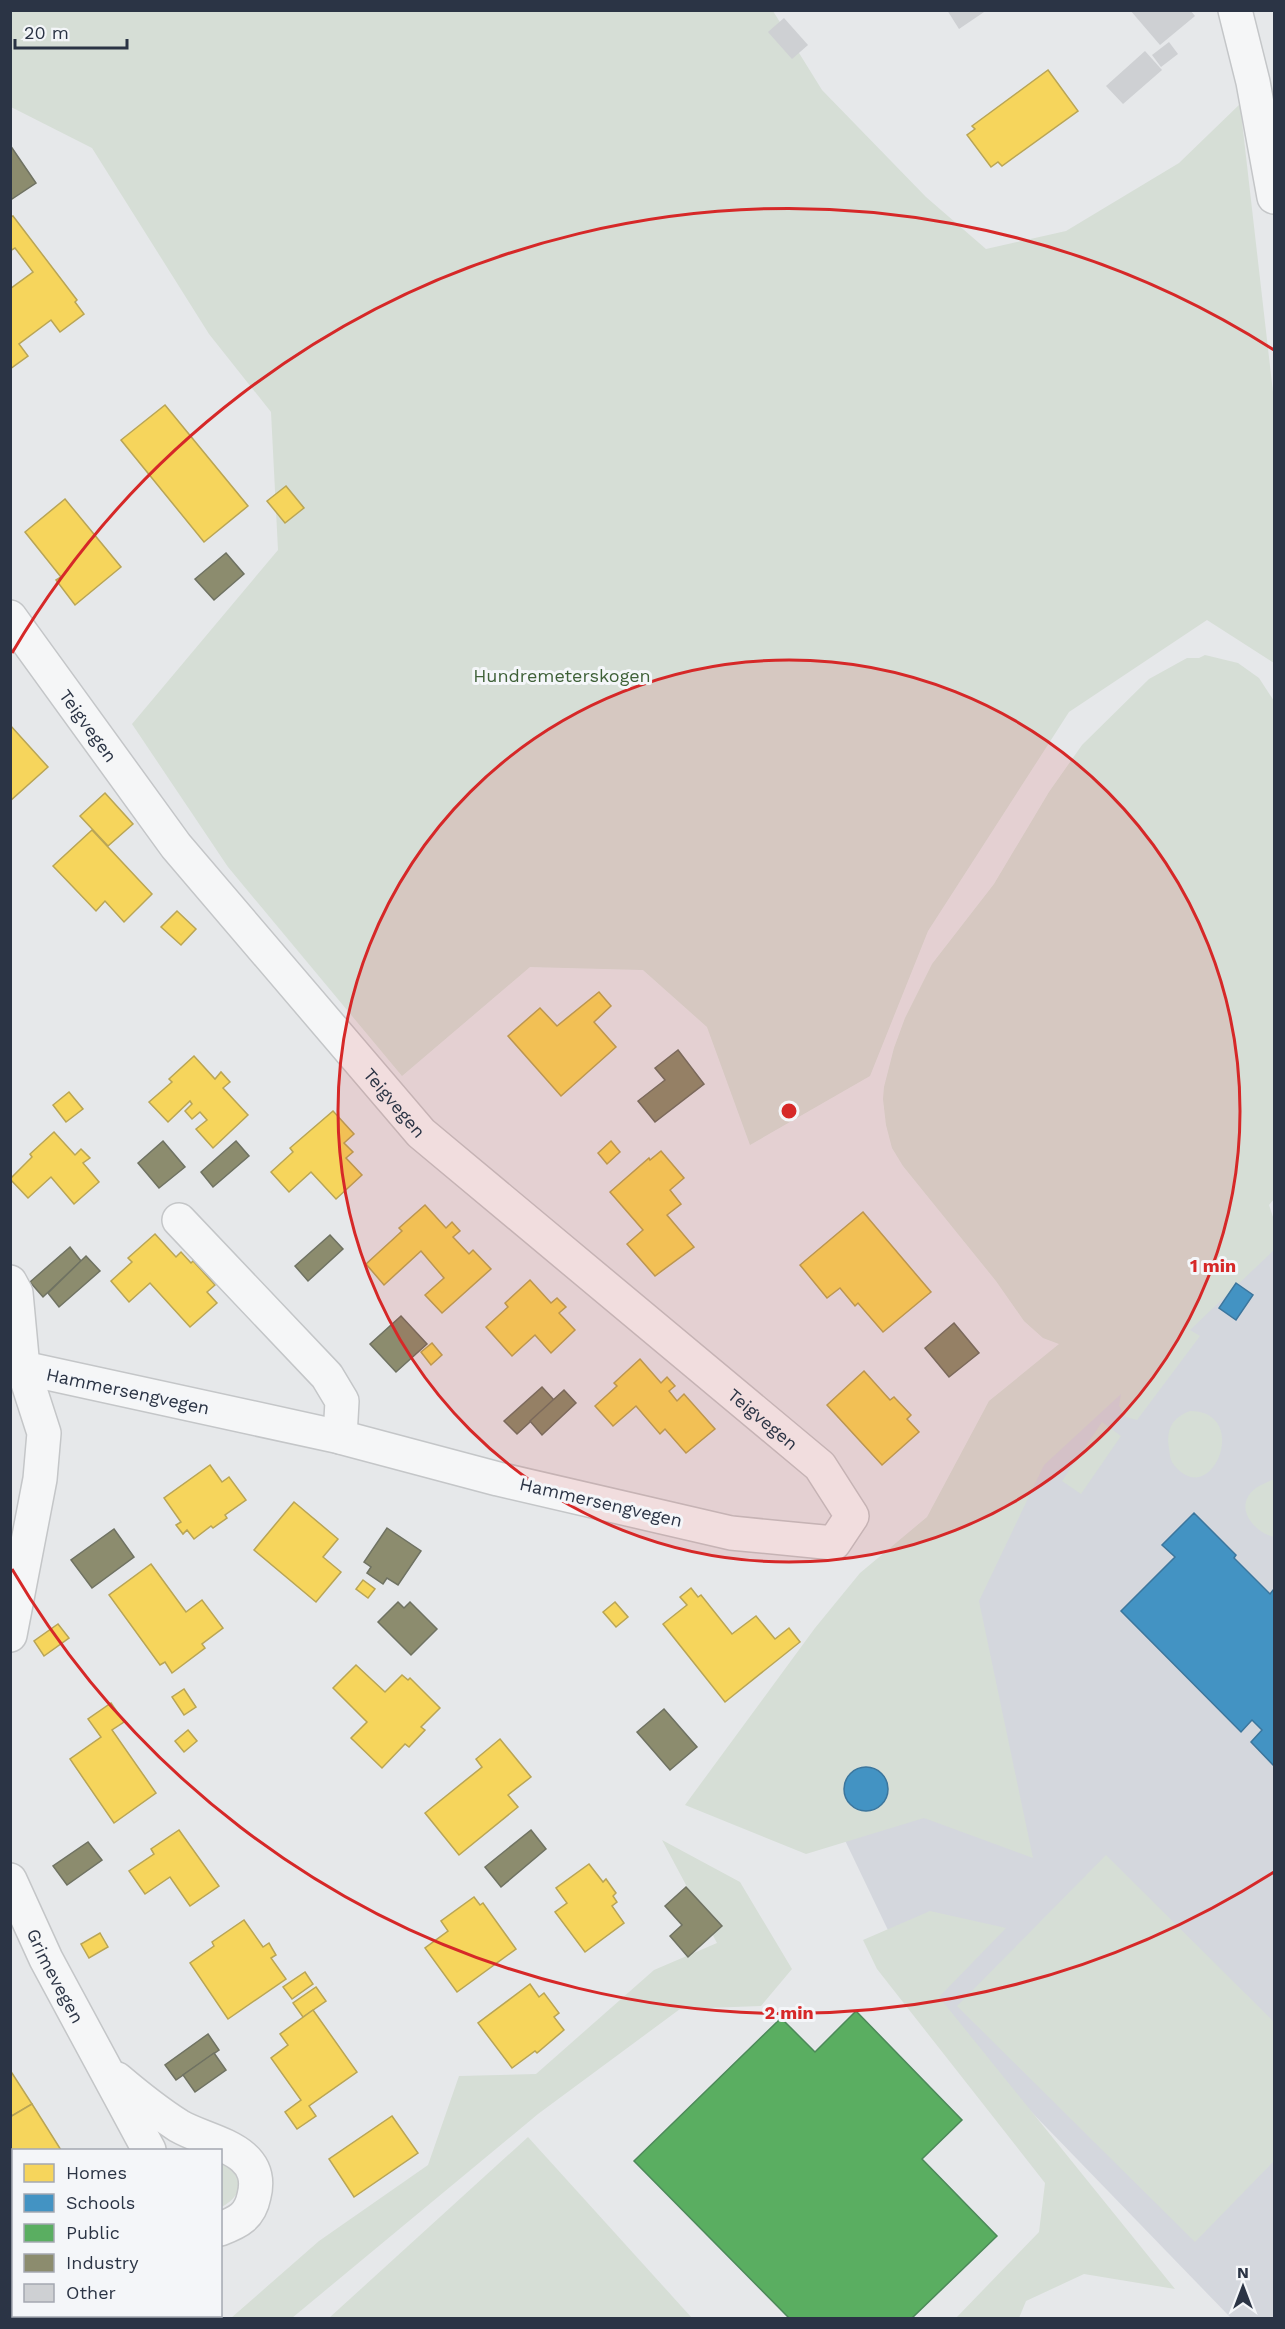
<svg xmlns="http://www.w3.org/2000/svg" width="1285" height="2329" font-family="'Work Sans',sans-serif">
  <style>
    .built { fill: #d4d7dd }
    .green { fill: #d6ded6 }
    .homes { fill: #f6d55c; stroke: #b9a555; stroke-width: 1.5 }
    .schools { fill: #4393c3; stroke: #3c769d; stroke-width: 1.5 }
    .public { fill: #5aae61; stroke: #4c8959; stroke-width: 1.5 }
    .industry { fill: #8c8c6e; stroke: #6f7262; stroke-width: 1.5 }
    .building { fill: #ced0d3 }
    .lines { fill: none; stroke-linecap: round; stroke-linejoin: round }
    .minor-casing { stroke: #c4c6c8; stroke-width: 36 }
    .minor { stroke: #f5f6f7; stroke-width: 33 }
    .ring { fill: none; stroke: #d62828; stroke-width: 3 }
    .labels { text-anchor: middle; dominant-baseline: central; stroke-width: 6; stroke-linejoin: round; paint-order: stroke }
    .park-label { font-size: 18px; fill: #3f6138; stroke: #f4f6f9 }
    .street-label { font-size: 18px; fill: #2b3445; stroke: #f4f6f9 }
    .centre { fill: #d62828; stroke: #f4f6f9; stroke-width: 3 }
    .ring-label { font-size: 18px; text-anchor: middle; font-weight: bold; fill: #d62828; stroke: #f4f6f9; stroke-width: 6; stroke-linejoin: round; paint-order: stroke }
  </style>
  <rect width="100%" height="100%" fill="#e6e8ea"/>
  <polygon class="built" points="1274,1218 1274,2318 1231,2318 920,1997 807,1761 1001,1508"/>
  <g class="green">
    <polygon points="10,11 773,11 822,90 926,197 986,249 1066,231 1179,163 1240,104 1274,401 1274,663 1207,620 1069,712 928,931 870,1076 750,1145 707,1027 643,970 530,967 402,1076 228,867 132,724 278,550 271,412 209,334 92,148 11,107"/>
    <polygon points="1205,655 1238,663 1259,678 1274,701 1274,1199 1269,1205 1274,1220 1274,1250 1190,1330 1200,1336 1137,1420 1126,1417 1119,1406 1121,1394 1044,1465 979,1601 1033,1858 924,1818 806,1854 685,1805 815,1628 860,1573 927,1517 989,1401 1059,1344 1043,1338 1024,1321 996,1281 903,1166 892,1148 886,1125 883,1099 884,1087 894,1048 905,1018 932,964 994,884 1049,792 1082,745 1149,679 1187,658 1199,658"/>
    <path d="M1190,1411c62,0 22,101 -16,54 -4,-5 -4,-10 -5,-17 -3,-19 3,-30 21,-37z"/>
    <polygon points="1102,1422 1121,1436 1081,1494 1062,1481"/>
    <path d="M1274,1479v58c-17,-4 -37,-24 -25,-42 6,-9 17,-12 25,-16z"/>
    <polygon points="662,1840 740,1882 792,1969 761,2006 680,2009 538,2114 292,2318 231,2318 319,2241 428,2165 459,2076 536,2074 654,1970 717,1943"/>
    <polygon points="1106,1855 1274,2022 1274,2161 1195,2242 957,2006"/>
    <polygon points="930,1911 1006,1928 939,1997 1175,2289 1084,2274 1026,2301 1019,2318 956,2318 1039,2232 1045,2183 877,1969 863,1940"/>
    <polygon points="528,2137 692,2318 329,2318"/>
    <path d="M221,2161c4,3 12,7 15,12 11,13 -3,29 -15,34z"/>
  </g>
  <g class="homes">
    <polygon points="1048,70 1078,111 1002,166 998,162 991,167 967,135 975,129 972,126"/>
    <polygon points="13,216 77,300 75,302 84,314 60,332 51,320 19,344 28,356 10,369 10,289 33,272 15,248 10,251 10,217"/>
    <polygon points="165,405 248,506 204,542 121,440"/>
    <polygon points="286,486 304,508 285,523 267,501"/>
    <polygon points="65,499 121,567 75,605 56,580 61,577 25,532"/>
    <polygon points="10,725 48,767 10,801"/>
    <polygon points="105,793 133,824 108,846 80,816"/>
    <polygon points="92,830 152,894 124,922 105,901 96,911 53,866"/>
    <polygon points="177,911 196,929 181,945 161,927"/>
    <polygon points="599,992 611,1006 594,1022 616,1047 561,1096 508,1036 540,1008 557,1026"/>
    <polygon points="194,1056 215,1079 221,1072 230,1082 223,1088 248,1115 213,1148 196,1129 207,1120 200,1112 192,1119 185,1111 192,1104 190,1101 168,1122 149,1102 172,1082 169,1079"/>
    <polygon points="69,1092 83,1109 66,1122 53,1105"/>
    <polygon points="333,1111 354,1134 344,1143 353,1152 346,1158 362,1175 336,1199 311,1172 289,1192 271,1172 293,1152 290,1148"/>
    <polygon points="54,1132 75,1155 81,1149 90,1158 83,1163 99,1182 74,1204 51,1177 28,1198 10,1179 32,1157 30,1154"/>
    <polygon points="611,1141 620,1152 607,1164 598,1153"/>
    <polygon points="661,1151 684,1178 670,1190 681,1204 667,1215 694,1247 655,1276 627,1244 643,1230 610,1192 649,1158 650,1160"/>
    <polygon points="425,1205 446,1228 452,1222 460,1231 453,1237 469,1254 473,1250 491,1269 442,1313 425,1295 444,1278 421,1251 384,1285 366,1264 402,1231 399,1228"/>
    <polygon points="863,1212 931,1292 883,1332 858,1303 855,1306 840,1288 827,1298 800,1265"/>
    <polygon points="155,1234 176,1257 181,1252 191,1263 193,1261 215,1285 207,1292 217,1303 190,1327 150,1283 129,1302 111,1281 132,1262 128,1258"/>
    <polygon points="530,1280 551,1303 557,1298 566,1307 559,1313 575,1330 551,1353 535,1335 512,1356 486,1327 508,1307 505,1303"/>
    <polygon points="432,1343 442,1355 431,1365 421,1352"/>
    <polygon points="640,1359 661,1383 667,1377 675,1386 669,1391 677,1401 684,1394 715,1429 686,1453 665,1429 660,1434 636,1406 613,1426 595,1406 617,1386 614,1383"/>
    <polygon points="864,1371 890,1400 894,1397 911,1415 907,1419 919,1432 882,1465 827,1405"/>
    <polygon points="210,1465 222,1482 229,1477 246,1500 225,1515 227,1518 213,1528 211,1526 194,1539 187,1530 183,1534 176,1525 181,1522 164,1498"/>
    <polygon points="294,1502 338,1539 323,1557 341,1572 316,1602 254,1550"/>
    <polygon points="151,1564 186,1612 202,1600 223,1628 202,1644 205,1648 172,1673 165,1662 160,1665 109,1595"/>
    <polygon points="363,1580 375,1589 368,1598 356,1589"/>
    <polygon points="691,1588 698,1597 701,1595 732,1634 756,1616 775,1639 789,1628 800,1642 725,1702 663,1624 687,1605 680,1597"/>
    <polygon points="615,1602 628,1617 616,1627 603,1612"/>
    <polygon points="58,1624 69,1638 44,1656 34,1641"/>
    <polygon points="356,1665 385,1692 402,1675 408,1680 410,1678 440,1708 421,1727 425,1730 409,1747 405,1744 382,1768 351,1738 367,1722 333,1688"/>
    <polygon points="184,1689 196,1707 184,1715 172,1697"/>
    <polygon points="111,1703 124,1722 112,1730 156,1793 114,1823 70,1759 101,1737 88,1719"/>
    <polygon points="188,1730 197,1741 184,1752 175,1741"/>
    <polygon points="500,1739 531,1777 508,1795 518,1807 459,1855 425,1813 482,1767 476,1759"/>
    <polygon points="179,1830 219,1886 190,1906 170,1877 145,1894 129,1871 154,1854 151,1849"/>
    <polygon points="589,1864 603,1882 606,1879 616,1893 613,1896 617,1902 612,1906 624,1923 585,1952 555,1912 567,1903 556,1888"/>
    <polygon points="474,1897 480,1905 483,1903 516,1949 457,1992 425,1948 448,1931 441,1921"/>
    <polygon points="244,1920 263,1947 269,1943 276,1955 271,1958 286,1979 228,2019 190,1963 214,1946 212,1942"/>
    <polygon points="100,1933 108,1947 89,1958 81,1944"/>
    <polygon points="305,1972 313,1984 292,1999 283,1987"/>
    <polygon points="530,1984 539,1997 544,1993 559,2013 554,2017 564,2030 537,2053 535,2051 512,2068 478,2023"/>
    <polygon points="316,1987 326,2001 303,2017 293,2003"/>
    <polygon points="313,2010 357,2072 309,2106 316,2116 297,2129 285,2112 301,2100 271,2058 288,2045 280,2034"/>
    <polygon points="10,2070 32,2104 10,2117"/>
    <polygon points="32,2104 61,2150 14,2150 14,2175 10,2171 10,2117"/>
    <polygon points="392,2116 418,2153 354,2197 329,2159"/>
    <polygon points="62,2316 127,2316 125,2318 60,2318"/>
  </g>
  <g class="schools">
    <polygon points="1236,1283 1253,1295 1236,1320 1219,1308"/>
    <polygon points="1194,1513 1236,1555 1234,1558 1270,1594 1274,1589 1274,1766 1251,1742 1262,1730 1252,1720 1241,1732 1121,1611 1175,1557 1162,1545"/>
    <circle cx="866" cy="1789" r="22"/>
  </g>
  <polygon class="public" points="856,2011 962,2120 922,2159 997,2236 912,2318 789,2318 634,2161 781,2018 815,2052"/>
  <g class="industry">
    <polygon points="10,145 36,183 12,199 10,196"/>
    <polygon points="226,553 244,574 214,600 195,579"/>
    <polygon points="678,1050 704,1084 655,1122 638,1101 665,1080 655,1068"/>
    <polygon points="163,1141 185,1167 159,1188 138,1163"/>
    <polygon points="236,1141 249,1156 213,1187 201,1172"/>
    <polygon points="330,1235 343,1249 308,1281 295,1266"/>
    <polygon points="70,1247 81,1261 43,1297 30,1282"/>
    <polygon points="86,1256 100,1271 59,1307 48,1293"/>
    <polygon points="401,1316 427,1344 396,1372 370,1344"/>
    <polygon points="954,1323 979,1353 949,1377 925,1348"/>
    <polygon points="542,1387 554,1400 517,1434 504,1421"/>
    <polygon points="564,1390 576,1403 542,1435 530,1421"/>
    <polygon points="387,1528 421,1551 398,1585 387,1578 383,1584 367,1573 371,1567 364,1562"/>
    <polygon points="114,1529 134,1557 92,1588 71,1560"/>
    <polygon points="398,1602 404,1608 410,1602 437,1629 411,1655 378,1622"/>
    <polygon points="664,1709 697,1747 670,1770 637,1732"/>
    <polygon points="531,1830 546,1849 501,1887 485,1867"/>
    <polygon points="88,1842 102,1860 67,1885 53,1866"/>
    <polygon points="686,1887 722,1926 688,1957 670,1936 682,1925 665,1906"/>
    <polygon points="208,2034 219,2050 176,2080 165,2065"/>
    <polygon points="214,2053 226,2070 195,2092 183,2075"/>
  </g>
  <g class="building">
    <polygon points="947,10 987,10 959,29"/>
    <polygon points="1130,10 1190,10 1195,16 1160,45"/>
    <polygon points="784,18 808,45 792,59 768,32"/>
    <polygon points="1169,42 1178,54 1161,67 1152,55"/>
    <polygon points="1145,51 1162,70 1123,104 1106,86"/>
  </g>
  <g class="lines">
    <g class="minor-casing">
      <g id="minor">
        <polyline points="1235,10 1253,82 1274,197"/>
        <path id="s1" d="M10,617l166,229 245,287 399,333 32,50 -18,27 -103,-10 -233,-54 -158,-42 -330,-72"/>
        <polyline points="179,1220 327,1376 342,1401 340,1437"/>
        <polyline points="10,1282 16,1293 23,1368 44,1433 40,1479 10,1635"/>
        <path id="s2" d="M10,1880l36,79 103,191"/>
        <path d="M117,2079c20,17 40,33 62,47 29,17 87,22 75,70 -4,20 -15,26 -34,33"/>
      </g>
    </g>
    <use href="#minor" class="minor"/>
  </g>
  <circle cx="789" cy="1111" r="451" fill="#d62828" fill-opacity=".12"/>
  <g class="ring">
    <circle cx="789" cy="1111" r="451"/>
    <path d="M1274 1872A902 902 0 0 1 12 1569M12 653A902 902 0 0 1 1274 350"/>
  </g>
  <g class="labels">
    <g class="park-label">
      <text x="562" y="675">Hundremeterskogen</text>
    </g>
    <g class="street-label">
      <text stroke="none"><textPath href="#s1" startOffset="134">Teigvegen</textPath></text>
      <text stroke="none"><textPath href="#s1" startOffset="620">Teigvegen</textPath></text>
      <text transform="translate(128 1391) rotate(12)">Hammersengvegen</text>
      <text stroke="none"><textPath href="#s1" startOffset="1106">Teigvegen</textPath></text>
      <text transform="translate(601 1502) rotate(13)">Hammersengvegen</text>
      <text stroke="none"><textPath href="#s2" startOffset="106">Grimevegen</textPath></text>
    </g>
  </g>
  <circle cx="789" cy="1111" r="9" class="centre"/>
  <g class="ring-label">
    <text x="1213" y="1272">1 min</text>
    <text x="789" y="2019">2 min</text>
  </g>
  <rect width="1285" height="2329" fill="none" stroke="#2b3445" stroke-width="24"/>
  <rect x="12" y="2149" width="210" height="168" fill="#f4f6f9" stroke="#a4a8b1" stroke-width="1.5"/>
  <rect x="24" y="2164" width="30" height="18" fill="#f6d55c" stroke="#a4a8b1" stroke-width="1.5"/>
  <text x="66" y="2179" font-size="18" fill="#2b3445">Homes</text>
  <rect x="24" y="2194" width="30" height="18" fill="#4393c3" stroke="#a4a8b1" stroke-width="1.5"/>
  <text x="66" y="2209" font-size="18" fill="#2b3445">Schools</text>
  <rect x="24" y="2224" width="30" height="18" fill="#5aae61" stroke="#a4a8b1" stroke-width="1.5"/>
  <text x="66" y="2239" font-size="18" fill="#2b3445">Public</text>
  <rect x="24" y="2254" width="30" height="18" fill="#8c8c6e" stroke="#a4a8b1" stroke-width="1.5"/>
  <text x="66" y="2269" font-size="18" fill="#2b3445">Industry</text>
  <rect x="24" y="2284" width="30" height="18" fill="#ced0d3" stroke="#a4a8b1" stroke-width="1.5"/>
  <text x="66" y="2299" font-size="18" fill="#2b3445">Other</text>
  <g transform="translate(1243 2287)" stroke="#f4f6f9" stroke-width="4.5" paint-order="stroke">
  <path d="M0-4.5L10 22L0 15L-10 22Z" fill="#2b3445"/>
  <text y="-9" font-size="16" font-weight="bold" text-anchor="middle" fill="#2b3445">N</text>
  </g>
  <path d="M15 39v9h112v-9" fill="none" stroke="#2b3445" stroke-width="3"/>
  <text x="24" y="39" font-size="18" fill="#2b3445" stroke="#f4f6f9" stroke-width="4.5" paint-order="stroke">20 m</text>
</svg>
